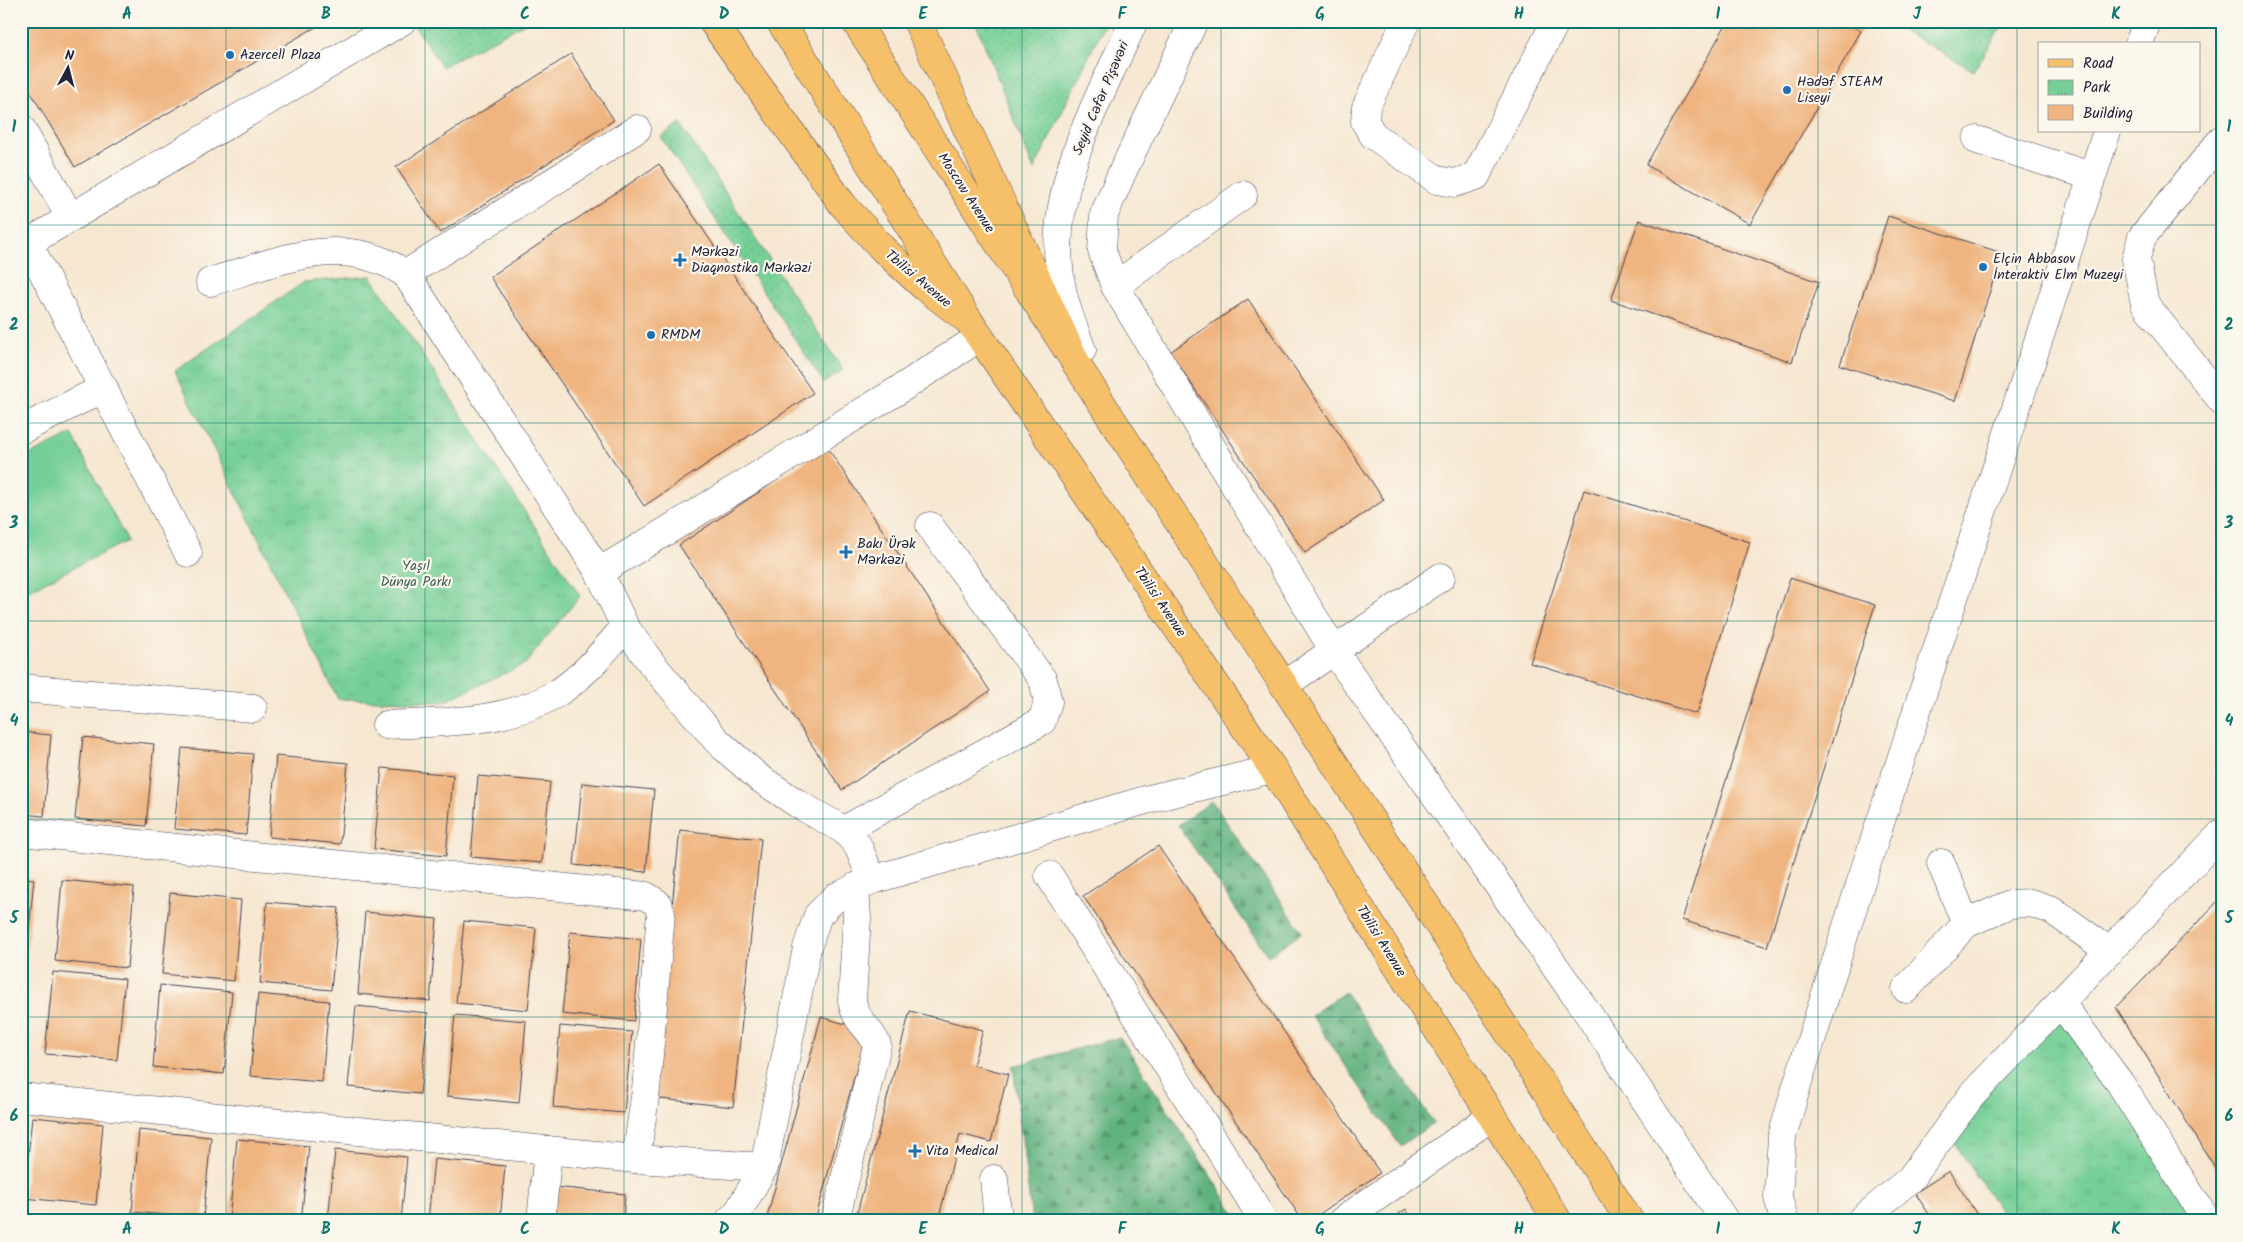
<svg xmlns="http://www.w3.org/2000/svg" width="2243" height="1242" font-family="Kalam,sans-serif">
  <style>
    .grass { fill: url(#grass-dots); stroke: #4c7868 }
    .forest { fill: url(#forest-firs); stroke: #416a5d }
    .park { fill: url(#park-tufts); stroke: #4c7868 }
    .garden { fill: #75cf96; stroke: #4c7868 }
    .building { fill: #efb47f }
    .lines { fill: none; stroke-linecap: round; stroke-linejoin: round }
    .minor-casing { stroke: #424052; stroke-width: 29 }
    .major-casing { stroke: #424052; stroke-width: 29 }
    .highway-casing { stroke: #424052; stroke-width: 29 }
    .minor { stroke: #fff; stroke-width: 28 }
    .major { stroke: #f6c06b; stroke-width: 28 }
    .highway { stroke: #f6c06b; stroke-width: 28 }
    .grid { fill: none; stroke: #0f766e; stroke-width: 1; stroke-opacity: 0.55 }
    .poi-dot { fill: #1f6fb2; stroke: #fbf7ec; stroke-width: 2 }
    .labels { text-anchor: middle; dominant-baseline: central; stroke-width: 4.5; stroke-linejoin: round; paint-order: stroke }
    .poi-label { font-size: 14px; fill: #22223b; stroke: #fbf7ec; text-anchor: start }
    .street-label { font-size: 14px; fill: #22223b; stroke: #fbf7ec }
    .park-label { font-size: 14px; fill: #3f5f5b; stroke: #fbf7ec }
    .neatline { fill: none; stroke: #0f766e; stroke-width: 2 }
    .grid-label { font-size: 16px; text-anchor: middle; font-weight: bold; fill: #0f766e }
  </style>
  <defs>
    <pattern id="grass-dots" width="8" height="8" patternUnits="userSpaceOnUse" patternTransform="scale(1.25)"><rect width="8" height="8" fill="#75cf96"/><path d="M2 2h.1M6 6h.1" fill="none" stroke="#65b182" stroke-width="1.8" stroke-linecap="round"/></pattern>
    <pattern id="forest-firs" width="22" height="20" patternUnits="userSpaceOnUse" patternTransform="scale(1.25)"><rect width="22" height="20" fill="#60b27f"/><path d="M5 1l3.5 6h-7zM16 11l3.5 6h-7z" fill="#4f9069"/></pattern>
    <pattern id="park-tufts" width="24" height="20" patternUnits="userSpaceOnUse" patternTransform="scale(1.25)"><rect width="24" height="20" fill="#75cf96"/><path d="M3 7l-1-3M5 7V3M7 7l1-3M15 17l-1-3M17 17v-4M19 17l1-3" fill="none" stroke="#65b182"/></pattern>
  </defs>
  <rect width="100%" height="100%" fill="#fbf7ec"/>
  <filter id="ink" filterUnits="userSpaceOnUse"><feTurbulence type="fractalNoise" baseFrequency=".02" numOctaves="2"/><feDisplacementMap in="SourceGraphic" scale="10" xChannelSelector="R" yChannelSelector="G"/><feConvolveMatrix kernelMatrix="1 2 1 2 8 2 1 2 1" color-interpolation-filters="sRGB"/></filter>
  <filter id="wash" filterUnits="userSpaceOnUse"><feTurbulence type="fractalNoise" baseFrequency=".0096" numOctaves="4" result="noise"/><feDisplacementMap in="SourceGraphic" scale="20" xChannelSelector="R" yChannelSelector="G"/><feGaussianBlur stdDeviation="1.12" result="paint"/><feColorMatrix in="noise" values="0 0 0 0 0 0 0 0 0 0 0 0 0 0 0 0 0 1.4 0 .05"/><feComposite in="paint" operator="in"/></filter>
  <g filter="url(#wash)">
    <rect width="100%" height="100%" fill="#f6e7d1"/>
    <g class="grass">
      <polygon points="411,21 529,21 442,67"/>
      <polygon points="975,21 1106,21 1034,170"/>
      <polygon points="1886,21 2005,21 1974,71"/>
      <polygon points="680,124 843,370 824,383 661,137"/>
    </g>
    <g class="forest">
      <polygon points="1212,801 1302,932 1268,956 1178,825"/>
      <polygon points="1345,992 1434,1123 1400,1146 1311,1015"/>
      <polygon points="1120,1037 1240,1221 1032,1221 1013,1066"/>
    </g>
    <g class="park">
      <polygon points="371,276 580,596 525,664 443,702 338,699 175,371 304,282"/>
      <polygon points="2063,1010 2200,1221 2006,1221 1945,1128"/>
    </g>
    <polygon class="garden" points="72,434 127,541 21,594 21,459"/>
    <g id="blocks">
      <g class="building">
        <polygon points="23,21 326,21 75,167 21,76 21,22"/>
        <polygon points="1728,21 1843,21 1861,31 1750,224 1646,165"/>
        <polygon points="571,54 614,120 440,233 396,167"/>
        <polygon points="659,164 813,393 644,506 490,277"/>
        <polygon points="1888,216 2002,253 1955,401 1840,365"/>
        <polygon points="1639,220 1819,282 1792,362 1611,300"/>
        <polygon points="1248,299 1384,500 1305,553 1170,352"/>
        <polygon points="827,447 990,691 842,790 679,545"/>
        <polygon points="1584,490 1750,542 1697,714 1530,663"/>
        <polygon points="1790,578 1875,605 1767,947 1682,920"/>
        <polygon points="21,732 51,735 44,816 21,814"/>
        <polygon points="83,737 154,744 146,826 75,819"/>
        <polygon points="182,748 253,754 246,835 174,829"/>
        <polygon points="276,756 348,763 340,844 269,837"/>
        <polygon points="382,768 453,775 446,856 374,849"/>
        <polygon points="478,776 550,782 542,863 471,857"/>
        <polygon points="582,783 654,790 646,872 574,865"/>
        <polygon points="680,830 761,839 733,1107 652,1098"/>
        <polygon points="1158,846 1380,1173 1309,1221 1303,1221 1083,896"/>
        <polygon points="21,878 34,879 26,960 21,960"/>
        <polygon points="62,880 134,887 127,968 55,961"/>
        <polygon points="170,893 241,900 234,981 162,974"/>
        <polygon points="2222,897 2222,1179 2116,1007"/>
        <polygon points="267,902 339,908 331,990 260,983"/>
        <polygon points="365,912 437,919 430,1001 358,994"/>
        <polygon points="464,921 536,928 528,1010 456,1003"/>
        <polygon points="570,932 641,939 634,1021 562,1014"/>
        <polygon points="21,972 25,972 23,994 21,994"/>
        <polygon points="53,972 125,979 117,1060 45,1054"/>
        <polygon points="160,985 232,992 224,1074 153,1067"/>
        <polygon points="258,994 329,1001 322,1082 250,1076"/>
        <polygon points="356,1006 428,1013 420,1094 348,1087"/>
        <polygon points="910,1011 983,1030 973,1065 1008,1074 991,1142 960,1134 938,1221 855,1221"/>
        <polygon points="455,1015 526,1021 519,1103 447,1096"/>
        <polygon points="821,1017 867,1030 815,1221 766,1221"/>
        <polygon points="560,1026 632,1032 624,1113 553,1107"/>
        <polygon points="32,1117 103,1124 96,1205 24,1198"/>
        <polygon points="139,1130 211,1137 203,1218 132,1212"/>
        <polygon points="237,1139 309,1146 301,1221 229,1220"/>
        <polygon points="335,1150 407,1157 401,1221 328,1221"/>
        <polygon points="434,1159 505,1166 500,1221 428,1221"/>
        <polygon points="1949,1171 1981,1221 1918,1221 1929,1214 1915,1193"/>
        <polygon points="554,1187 625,1194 623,1221 550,1221"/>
        <polygon points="1406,1209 1413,1221 1388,1221"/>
      </g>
    </g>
  </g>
  <g filter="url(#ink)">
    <use href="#blocks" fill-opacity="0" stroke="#424052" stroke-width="1"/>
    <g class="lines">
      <g class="minor-casing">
        <g id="minor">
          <polyline points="1194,21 1121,175 1104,215 1102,251 1115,286 1334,651 1589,1015 1725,1221"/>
          <polyline points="1406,21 1366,107 1365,122 1373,135 1437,180 1455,183 1476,176 1556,21"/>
          <polyline points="2139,44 2147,21"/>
          <polyline points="21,128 70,217"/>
          <polyline points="2222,139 2142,237 2136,259 2145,304 2222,401"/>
          <polyline points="1977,140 2091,176"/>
          <polyline points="28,243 188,553"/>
          <polyline points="21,247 402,21"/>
          <path d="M210,282c54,-16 116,-45 172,-21 8,3 16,8 24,13"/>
          <polyline points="1115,286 1243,195"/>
          <path d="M1082,350c-9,-24 -19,-48 -22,-73 -12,-90 38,-176 74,-256"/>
          <polyline points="21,430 104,388"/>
          <polyline points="599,572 406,274 637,129"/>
          <polyline points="625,627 652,664 718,742 758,777 798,804 844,830 858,846 872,880"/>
          <polyline points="1284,685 1441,577"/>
          <polyline points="21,688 253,708"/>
          <path d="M386,725c56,-3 117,-1 168,-30 28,-16 50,-44 71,-68l-26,-55 298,-181 83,-54"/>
          <polyline points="844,830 1042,721 1048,702 1043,680 930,526"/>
          <polyline points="21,832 646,896 657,903 661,913 646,1090 636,1159"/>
          <polyline points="1941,863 1966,924"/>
          <polyline points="1049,875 1264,1221"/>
          <polyline points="1906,989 1966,924 2010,904 2031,903 2052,910 2109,951"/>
          <polyline points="2060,1002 2120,1083 2207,1221"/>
          <polyline points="21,1097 636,1159 764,1167"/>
          <polyline points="994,1179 998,1221"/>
          <polyline points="541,1221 548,1150"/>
          <polyline points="729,1221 738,1212 764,1167 807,948 818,915 836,897 872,880 1149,799 1273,769"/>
          <path d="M835,1221l42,-176c-8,-20 -21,-21 -25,-45l5,-82 -2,-31"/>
          <polyline points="1342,1221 1491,1117"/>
          <polyline points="1784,1221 1778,1197 1782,1137 1797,1085 1865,869 2107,131"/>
          <polyline points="1860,1221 1910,1179 1972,1095 2222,833"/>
        </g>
      </g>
      <g class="major-casing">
        <g id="major">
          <polyline points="712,21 843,205 883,249 923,286 969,321 1273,769 1558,1221"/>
          <polyline points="917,21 1077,365 1630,1221"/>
        </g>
      </g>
      <g class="highway-casing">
        <g id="highway">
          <polyline points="780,21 969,321"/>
          <polyline points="855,21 1077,365"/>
        </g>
      </g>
      <use href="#minor" class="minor"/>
      <use href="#major" class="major"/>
      <use href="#highway" class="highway"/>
    </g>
  </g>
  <path class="grid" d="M226,21v1200M425,21v1200M624,21v1200M823,21v1200M1022,21v1200M1221,21v1200M1420,21v1200M1619,21v1200M1818,21v1200M2017,21v1200M21,225h2201M21,423h2201M21,621h2201M21,819h2201M21,1017h2201"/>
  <g class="poi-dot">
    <circle cx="230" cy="55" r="5"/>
    <circle cx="1787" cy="90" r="5"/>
    <path d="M677.5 252.5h5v5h5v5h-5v5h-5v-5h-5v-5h5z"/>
    <circle cx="1983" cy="267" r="5"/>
    <circle cx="651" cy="335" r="5"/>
    <path d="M843.5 544.5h5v5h5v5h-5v5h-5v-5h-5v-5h5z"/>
    <path d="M912.5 1143.5h5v5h5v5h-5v5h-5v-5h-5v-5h5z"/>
  </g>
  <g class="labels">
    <g class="poi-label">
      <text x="240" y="55">Azercell Plaza</text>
      <text x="1797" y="82">Hədəf STEAM<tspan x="1797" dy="16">Liseyi</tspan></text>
      <text x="691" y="252">Mərkəzi<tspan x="691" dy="16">Diaqnostika Mərkəzi</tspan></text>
      <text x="1993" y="259">Elçin Abbasov<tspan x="1993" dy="16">İnteraktiv Elm Muzeyi</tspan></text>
      <text x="661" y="335">RMDM</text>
      <text x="857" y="544">Bakı Ürək<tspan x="857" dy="16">Mərkəzi</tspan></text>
      <text x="926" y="1151">Vita Medical</text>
    </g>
    <g class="street-label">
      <text transform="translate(1101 98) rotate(-67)">Seyid Cəfər Pişəvəri</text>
      <text transform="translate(966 193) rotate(57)">Moscow Avenue</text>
      <text transform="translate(918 279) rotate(40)">Tbilisi Avenue</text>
      <text transform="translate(1160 602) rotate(56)">Tbilisi Avenue</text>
      <text transform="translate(1381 941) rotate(58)">Tbilisi Avenue</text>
    </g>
    <g class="park-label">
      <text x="416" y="566">Yaşıl<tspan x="416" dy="16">Dünya Parkı</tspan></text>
    </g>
  </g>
  <rect width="2243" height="1242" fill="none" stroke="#fbf7ec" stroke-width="55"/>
  <rect x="2038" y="42" width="162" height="90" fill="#fbf7ec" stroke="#a4a2a5"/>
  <rect x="2048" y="59" width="25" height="8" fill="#f6c06b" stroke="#a4a2a5"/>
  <text x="2083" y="68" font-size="15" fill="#22223b">Road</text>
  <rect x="2048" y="80" width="25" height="15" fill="url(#park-tufts)" stroke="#a4a2a5"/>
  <text x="2083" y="92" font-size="15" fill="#22223b">Park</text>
  <rect x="2048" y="105" width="25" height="15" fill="#efb47f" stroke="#a4a2a5"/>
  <text x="2083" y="118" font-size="15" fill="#22223b">Building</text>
  <g transform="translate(68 68) rotate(7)" stroke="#fbf7ec" stroke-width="4" paint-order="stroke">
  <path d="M0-4L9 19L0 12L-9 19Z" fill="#22223b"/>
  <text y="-8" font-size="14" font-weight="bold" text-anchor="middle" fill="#22223b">N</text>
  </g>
  <rect x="28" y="28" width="2188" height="1186" class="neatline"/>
  <g class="grid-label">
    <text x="127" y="19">A</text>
    <text x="326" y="19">B</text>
    <text x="525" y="19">C</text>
    <text x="724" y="19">D</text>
    <text x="923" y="19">E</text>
    <text x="1122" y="19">F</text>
    <text x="1320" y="19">G</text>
    <text x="1519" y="19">H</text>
    <text x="1718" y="19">I</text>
    <text x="1917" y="19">J</text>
    <text x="2116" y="19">K</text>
    <text x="14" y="132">1</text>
    <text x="2229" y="132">1</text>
    <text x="14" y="330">2</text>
    <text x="2229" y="330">2</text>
    <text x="14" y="528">3</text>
    <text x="2229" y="528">3</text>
    <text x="14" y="726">4</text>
    <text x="2229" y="726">4</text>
    <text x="14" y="923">5</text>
    <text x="2229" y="923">5</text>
    <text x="14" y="1121">6</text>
    <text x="2229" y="1121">6</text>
    <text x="127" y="1234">A</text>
    <text x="326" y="1234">B</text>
    <text x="525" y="1234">C</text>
    <text x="724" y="1234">D</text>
    <text x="923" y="1234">E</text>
    <text x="1122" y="1234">F</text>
    <text x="1320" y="1234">G</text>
    <text x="1519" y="1234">H</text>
    <text x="1718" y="1234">I</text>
    <text x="1917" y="1234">J</text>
    <text x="2116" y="1234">K</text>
  </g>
</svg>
